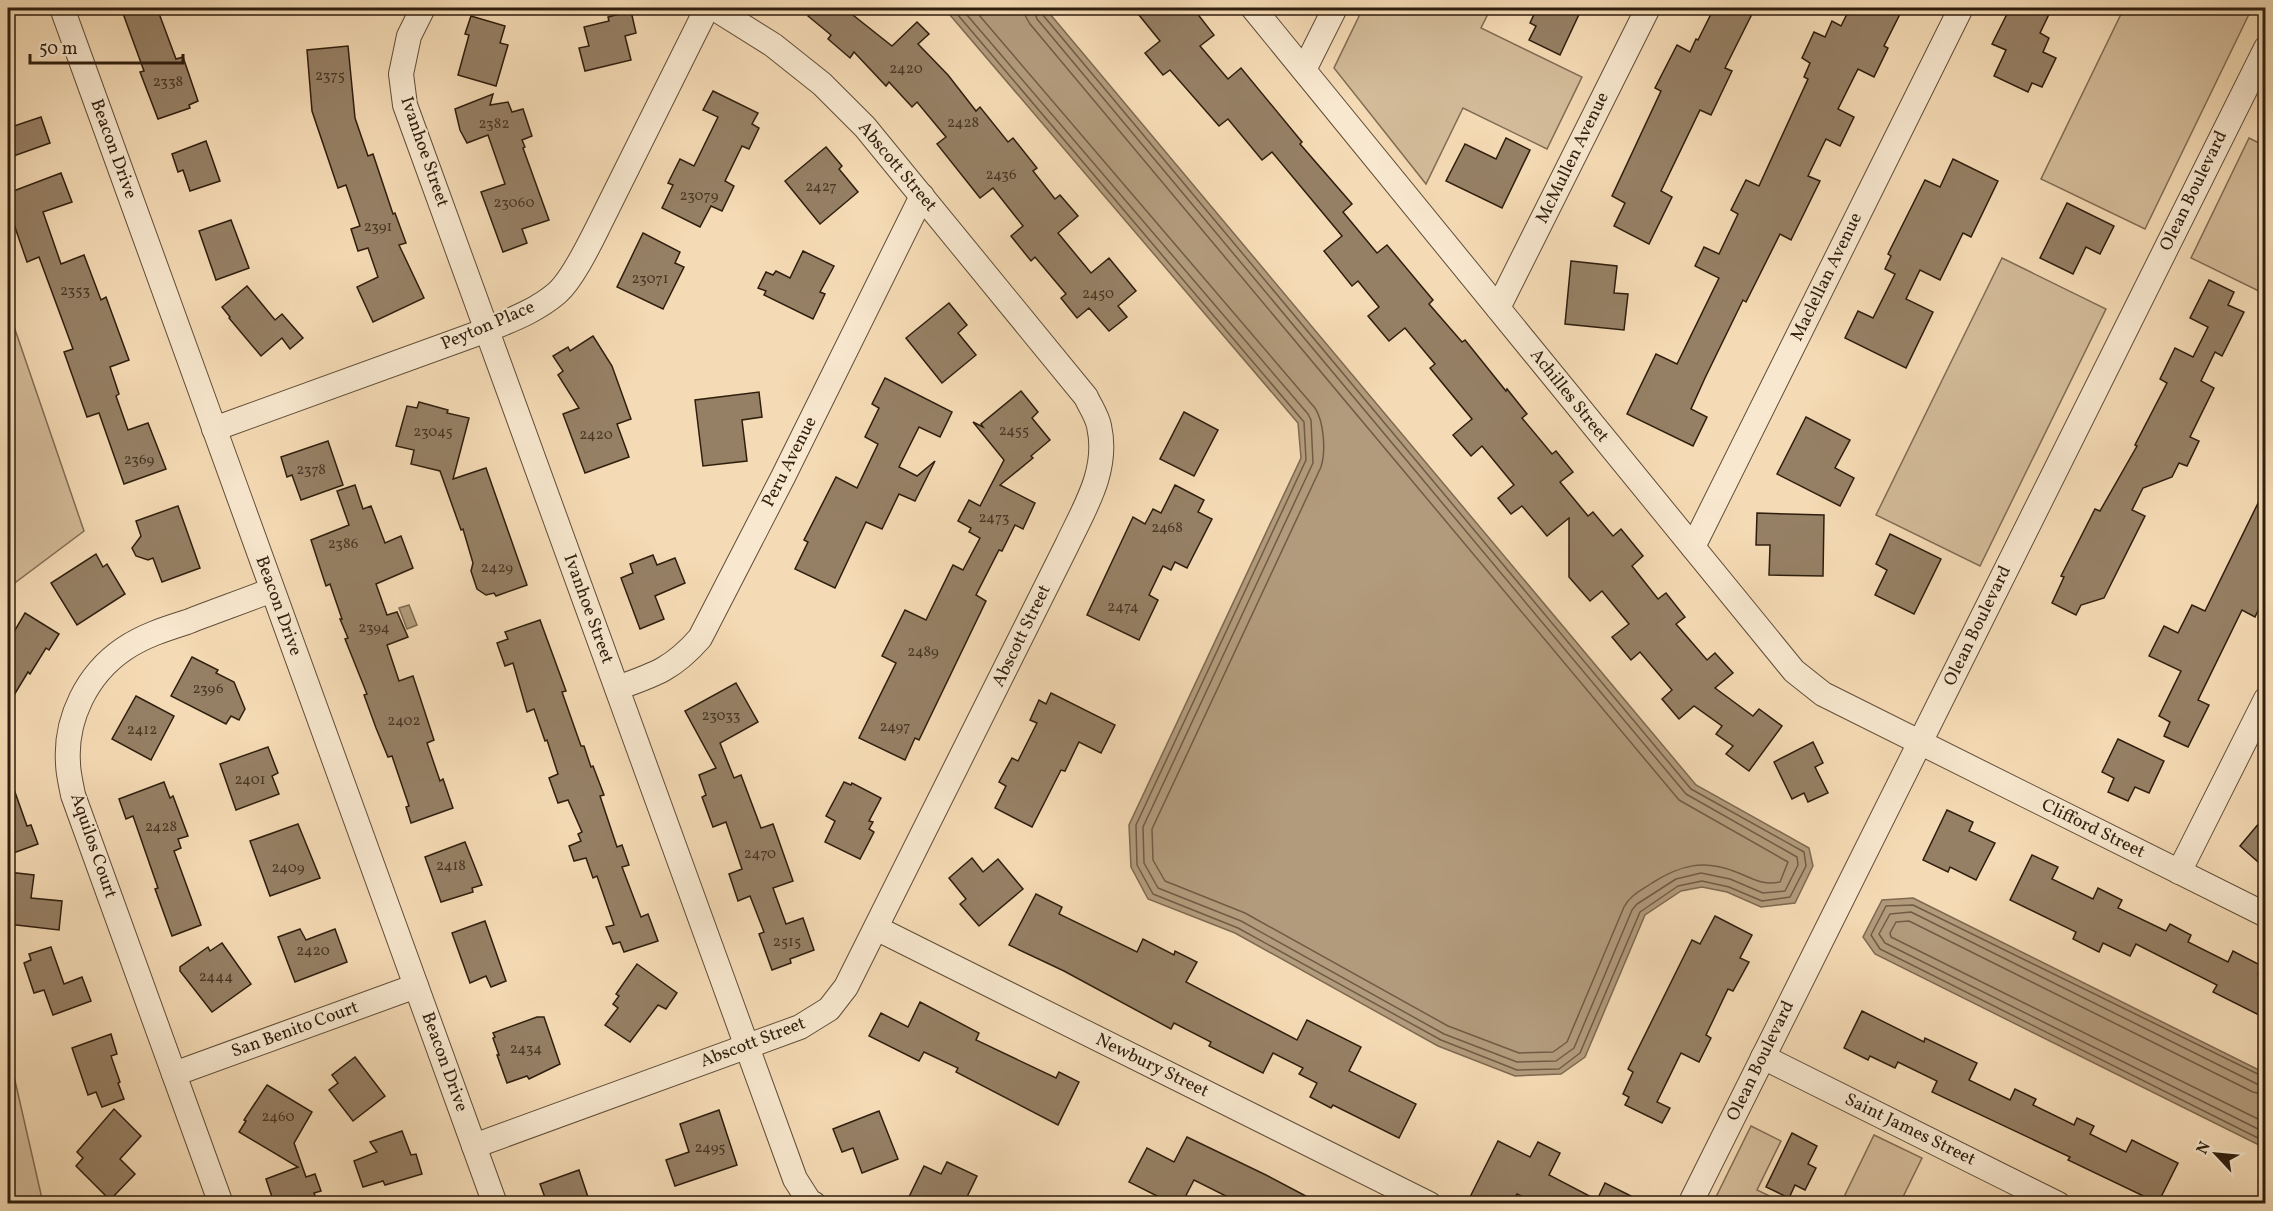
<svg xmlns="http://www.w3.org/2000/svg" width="2273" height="1211" font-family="Vollkorn,serif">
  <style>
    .green { fill: #d3bb99; stroke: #816c54; stroke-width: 1.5 }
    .water { fill: #b29b7c; stroke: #7e6950; stroke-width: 1.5 }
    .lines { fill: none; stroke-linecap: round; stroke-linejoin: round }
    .shore { stroke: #705c45; stroke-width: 1.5 }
    .building { fill: #968065; stroke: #2f1e0e; stroke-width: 1.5 }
    .minor-casing { stroke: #604d38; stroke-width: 26 }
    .minor { stroke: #f8e8cf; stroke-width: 24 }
    .labels { text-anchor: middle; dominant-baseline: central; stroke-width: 4.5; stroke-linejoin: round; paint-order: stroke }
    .number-label { font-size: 15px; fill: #493624 }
    .street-label { font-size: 18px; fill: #2f1e0e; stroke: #f8e8cf }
  </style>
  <rect width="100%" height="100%" fill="#f5dbb5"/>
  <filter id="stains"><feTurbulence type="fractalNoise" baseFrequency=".00333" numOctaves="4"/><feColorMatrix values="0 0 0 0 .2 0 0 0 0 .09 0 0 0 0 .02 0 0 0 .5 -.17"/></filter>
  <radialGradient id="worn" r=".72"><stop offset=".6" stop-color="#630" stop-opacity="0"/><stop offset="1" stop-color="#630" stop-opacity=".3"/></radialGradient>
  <g class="green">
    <polygon points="1363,8 1491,8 1481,28 1582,77 1547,149 1463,108 1426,184 1334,68"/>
    <polygon points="2124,8 2252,8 2145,229 2041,179"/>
    <polygon points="2249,138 2265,146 2265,294 2191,258"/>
    <polygon points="2002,258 2106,309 1980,566 1876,515"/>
    <polygon points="8,309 84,531 8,588"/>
    <polygon points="8,1050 43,1203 8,1203"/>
    <polygon points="1751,1126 1781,1141 1757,1190 1784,1203 1713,1203"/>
    <polygon points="1874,1135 1922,1158 1900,1203 1841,1203"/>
  </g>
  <g class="water">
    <polygon points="944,8 1045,8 1696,785 1809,848 1813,866 1795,903 1761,907 1727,892 1702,887 1681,891 1645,915 1585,1057 1561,1074 1515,1076 1438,1046 1235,933 1148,899 1131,867 1129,825 1301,458 1298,423"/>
    <polygon points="409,605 417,625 407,629 399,608"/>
    <polygon points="1913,898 2265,1073 2265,1148 1875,954 1863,937 1882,900"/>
  </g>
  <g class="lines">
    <g class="shore">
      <polyline points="952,8 1304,422 1306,460 1136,825 1137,865 1153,894 1238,928 1441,1040 1517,1070 1559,1069 1580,1053 1640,912 1678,886 1702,881 1729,887 1762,901 1790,897 1806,866 1804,852 1691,789 1042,14 1041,8"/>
      <polyline points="961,8 1308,414 1311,420 1313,463 1143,827 1144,863 1158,888 1241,921 1444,1034 1517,1062 1556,1061 1574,1048 1632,910 1637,904 1676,879 1701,873 1730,879 1763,893 1785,891 1798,865 1797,857 1686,794 1037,19 1033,8"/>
      <path d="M973,8l342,400c9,14 11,43 6,59l-169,362 1,31 12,21 80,32 203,113 71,27 34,-1 14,-10 57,-135c6,-12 18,-17 28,-24 28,-18 52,-24 84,-11 16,6 26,14 44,10l8,-20 -109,-62 -649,-776 -4,-7 -2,-9"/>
      <polyline points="2266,1078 1913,905 1886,906 1871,935 1880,949 2266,1142"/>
      <polyline points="2266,1086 2257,1084 1911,912 1890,914 1879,934 1885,943 2266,1133"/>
      <polyline points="2266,1095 2253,1092 1909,921 1896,922 1890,933 1891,937 2266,1123"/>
    </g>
  </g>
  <g class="building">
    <polygon points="121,8 157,8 176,59 183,57 198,101 189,105 190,108 158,119 140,72 144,71"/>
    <polygon points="816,8 844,8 892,46 917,22 929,34 918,44 948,75 976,111 980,107 1008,142 1013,138 1037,168 1033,171 1055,199 1060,195 1078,216 1058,233 1091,273 1109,258 1136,291 1118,306 1127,317 1109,331 1089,308 1077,318 1061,298 1066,294 1035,257 1031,261 1011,236 1023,226 993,188 980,198 937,144 946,137 917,102 912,107 889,82 886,86 854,52 850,58 828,39 831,35 808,16"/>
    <polygon points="1148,8 1193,8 1214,35 1200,46 1228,79 1241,68 1302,142 1300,144 1352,204 1343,212 1377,253 1387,245 1433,300 1429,304 1462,342 1465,340 1506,391 1507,389 1527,414 1522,418 1552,454 1556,451 1573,472 1560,482 1588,516 1593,512 1613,536 1621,529 1643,556 1632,566 1658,599 1666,593 1685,617 1676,624 1707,660 1715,653 1733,673 1715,688 1753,716 1759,709 1782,726 1749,771 1726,754 1733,746 1716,734 1722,726 1694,706 1679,719 1662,699 1672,690 1640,652 1631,660 1612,637 1629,624 1602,591 1590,601 1569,577 1569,518 1547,536 1522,506 1511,514 1498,498 1514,485 1482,446 1471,456 1453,435 1472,419 1430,368 1435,364 1405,328 1389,341 1368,316 1379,307 1358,281 1352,286 1324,251 1342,236 1272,152 1262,160 1228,119 1219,126 1170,70 1163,75 1145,53 1160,41 1139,15"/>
    <polygon points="1537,8 1582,8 1560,55 1529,40 1536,26 1530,23"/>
    <polygon points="1714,8 1755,8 1725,68 1732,71 1711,115 1700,110 1661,191 1672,197 1649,244 1614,226 1625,203 1612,196 1661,91 1655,88 1677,45 1690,52 1696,39 1698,40"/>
    <polygon points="1850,8 1903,8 1884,46 1888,48 1874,77 1858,69 1838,109 1854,117 1840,146 1826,139 1808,176 1820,181 1791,240 1780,234 1746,302 1743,300 1705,378 1691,409 1707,417 1693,446 1627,414 1656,354 1677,364 1719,278 1695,266 1704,247 1719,254 1738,214 1731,210 1746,180 1759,186 1808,79 1804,77 1810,63 1802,58 1814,32 1825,37 1832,21 1841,26"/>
    <polygon points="2010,8 2052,8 2040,33 2049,38 2043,52 2056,58 2042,87 2032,83 2028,92 1994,76 2006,50 1992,44"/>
    <polygon points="631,11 636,33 625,36 631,60 585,71 579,48 589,46 584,27 609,21 608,17"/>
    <polygon points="471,16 505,26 500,43 508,45 496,86 458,75 469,35 465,34"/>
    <polygon points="348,46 355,118 368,156 373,154 393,214 395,213 406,243 399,245 424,298 373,322 357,287 378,277 368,248 358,251 351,229 360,226 346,185 338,188 312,111 307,50"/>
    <polygon points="713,91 758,113 752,124 759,128 749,149 742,146 725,181 734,186 722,211 711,206 700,227 662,208 673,185 668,183 680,159 694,166 718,117 703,110"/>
    <polygon points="493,94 490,105 508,102 512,112 523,109 532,136 522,140 525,147 523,148 549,220 522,229 527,243 503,252 481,192 505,184 488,135 467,143 460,130 455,109"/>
    <polygon points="41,117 50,143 8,158 8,128"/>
    <polygon points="1506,138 1530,150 1502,208 1446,181 1465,144 1496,159"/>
    <polygon points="206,141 220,181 190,191 183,170 178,172 172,154"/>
    <polygon points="826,147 842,166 839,169 858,192 820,224 785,181"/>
    <polygon points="1953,159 1998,181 1971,237 1963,233 1940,280 1920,270 1906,299 1933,312 1906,368 1845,338 1858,311 1873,318 1895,274 1885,269 1891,256 1888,254 1925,180 1940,187"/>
    <polygon points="61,173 72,202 43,212 61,264 84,255 101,300 106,297 129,360 110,367 119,394 116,396 128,430 148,423 166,469 124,484 99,413 87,417 64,352 73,349 39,257 27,262 8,207 8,193"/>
    <polygon points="2067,203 2114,226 2100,254 2086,247 2073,274 2040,258"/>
    <polygon points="231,220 249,268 216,280 199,231"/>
    <polygon points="643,233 680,252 675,263 684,267 663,309 617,287"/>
    <polygon points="803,251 834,266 820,292 825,294 813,319 764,295 766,291 758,288 766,272 773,275 776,271 790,278"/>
    <polygon points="1571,261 1617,266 1614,293 1628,294 1624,330 1565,324"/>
    <polygon points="2209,280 2234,292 2228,305 2244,312 2222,356 2215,352 2201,381 2214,388 2190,437 2199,441 2187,466 2179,463 2172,477 2143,488 2132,510 2145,516 2104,598 2081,605 2076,615 2052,603 2064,577 2061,576 2095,509 2100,511 2137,446 2135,445 2167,383 2160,379 2175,348 2193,357 2208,327 2190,318"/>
    <polygon points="247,286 275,320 282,314 303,338 290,349 282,338 261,356 229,318 230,317 222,307"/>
    <polygon points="949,303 967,325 958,333 976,355 942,383 906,338"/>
    <polygon points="593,336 612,366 631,419 617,424 629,457 585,473 563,414 579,408 558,375 563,371 553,356 568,347 570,351"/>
    <polygon points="885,378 952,412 940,437 919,427 899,467 917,476 935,461 915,501 899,494 882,529 866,522 835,588 795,569 808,542 804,540 836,477 857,488 878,444 865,437 879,408 872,404"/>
    <polygon points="1021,391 1038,412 1032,418 1050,440 1031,456 1033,458 1000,485 1035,503 1023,529 1015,525 1002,551 999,550 976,595 986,601 919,740 915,738 905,760 859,738 896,663 882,656 905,610 926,620 953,565 963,570 980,538 969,532 971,528 958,521 969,500 980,506 1004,460 973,422 983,427 981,424"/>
    <polygon points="759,392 762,417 742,420 747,461 703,466 695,400"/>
    <polygon points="419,402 448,410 447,413 469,418 453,479 486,468 527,585 496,596 494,593 486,595 477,589 471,571 473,563 463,529 461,530 440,471 411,464 414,450 396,446 407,406 417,408"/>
    <polygon points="1184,412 1218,430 1194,476 1160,459"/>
    <polygon points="1806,417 1850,440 1835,468 1854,478 1840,506 1777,474"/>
    <polygon points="328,441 343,485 301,500 292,475 287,477 281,457"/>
    <polygon points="355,485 363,509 371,506 385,543 401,536 413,568 376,584 387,615 397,612 408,637 387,645 399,681 413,676 434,740 427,743 440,781 443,779 453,808 411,823 406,807 409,806 392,756 388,757 376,728 364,695 367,694 345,639 348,638 340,619 342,619 330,584 326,586 311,540 349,525 337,491"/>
    <polygon points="1175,485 1204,500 1198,512 1212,519 1187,568 1175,562 1171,570 1163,566 1149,595 1158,600 1139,640 1087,615 1133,517 1145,524 1153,509 1161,513"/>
    <polygon points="2265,489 2265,596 2255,617 2242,610 2198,700 2209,705 2188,747 2164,736 2170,722 2159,716 2181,671 2149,656 2164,626 2178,633 2192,605 2205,611"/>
    <polygon points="178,506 200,568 162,582 153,558 148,560 136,556 132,548 141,536 136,521"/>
    <polygon points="1757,513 1824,515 1823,576 1769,575 1770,545 1756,545"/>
    <polygon points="1890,534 1941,559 1914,614 1875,595 1887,570 1876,564"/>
    <polygon points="96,554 103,567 107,564 125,594 77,625 51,583"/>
    <polygon points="653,555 657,565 675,558 685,583 655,596 664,619 640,629 621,578 633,573 630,564"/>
    <polygon points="25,613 59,634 49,650 46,648 30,674 28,672 8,705 8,642"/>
    <polygon points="540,620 566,691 562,692 581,746 584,746 591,767 593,766 604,795 600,796 617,847 622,845 629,865 622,867 641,917 648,914 658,941 624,952 620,942 613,944 606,927 614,925 597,876 593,878 586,858 574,861 569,846 581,841 578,834 582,832 568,800 558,803 549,778 558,774 547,740 545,741 534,709 527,712 513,663 505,666 497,643 508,639 505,632"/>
    <polygon points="192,657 218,670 216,673 234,682 245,709 239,720 231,716 226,724 171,696"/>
    <polygon points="736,683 758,722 720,743 734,778 741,775 761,828 773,824 793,881 773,888 786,924 803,918 814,950 790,959 791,963 772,970 759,934 764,932 750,896 738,901 729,874 742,869 726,822 713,827 702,797 706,795 699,775 716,768 685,711"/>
    <polygon points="1051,693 1115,725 1101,753 1079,742 1065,771 1061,770 1032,827 995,808 1006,786 999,782 1012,758 1018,761 1037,723 1030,720 1039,700 1046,704"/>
    <polygon points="136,696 174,716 151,760 112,739"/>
    <polygon points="2118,739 2164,761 2149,793 2135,787 2128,801 2108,792 2114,778 2102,772"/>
    <polygon points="1813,742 1823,763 1815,767 1828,793 1808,802 1804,793 1792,799 1774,762"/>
    <polygon points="268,747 278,773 272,776 279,794 236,810 220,764"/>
    <polygon points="8,778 10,778 27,826 31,825 38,844 8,855"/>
    <polygon points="164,782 170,798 173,796 188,836 178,839 181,848 174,851 201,925 172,936 155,889 158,888 133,816 126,819 119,799"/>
    <polygon points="844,782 851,785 852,783 881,798 869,821 873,822 869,829 874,832 860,859 825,842 835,821 826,816"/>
    <polygon points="1947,810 1973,822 1969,831 1995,843 1976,880 1950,867 1948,872 1923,860"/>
    <polygon points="2265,816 2265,868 2240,846"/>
    <polygon points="298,824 320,878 270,896 250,841"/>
    <polygon points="465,842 482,885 472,888 473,892 441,902 425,857"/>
    <polygon points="2032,855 2058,867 2052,879 2093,899 2098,888 2122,900 2118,908 2166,931 2170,924 2191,935 2188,942 2228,962 2233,951 2262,966 2258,974 2265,978 2265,1018 2213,992 2217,985 2136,944 2130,956 2103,943 2099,952 2073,939 2076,932 2010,900"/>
    <polygon points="972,858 983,872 998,859 1023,889 979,926 960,904 966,899 949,878"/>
    <polygon points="8,872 34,875 31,898 62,901 59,930 8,924"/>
    <polygon points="1036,894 1062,907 1059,914 1137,952 1143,939 1174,955 1175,951 1197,962 1186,982 1297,1040 1307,1020 1361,1047 1349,1071 1416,1104 1399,1138 1333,1105 1331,1108 1310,1097 1317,1083 1299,1074 1303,1068 1273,1053 1263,1073 1209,1046 1211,1042 1174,1023 1171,1029 1064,971 1009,945"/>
    <polygon points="1715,916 1752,935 1740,958 1749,962 1733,991 1728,989 1706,1035 1711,1038 1699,1062 1681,1053 1657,1102 1670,1108 1662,1123 1625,1105 1629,1097 1623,1094 1633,1072 1628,1069 1692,940 1700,944"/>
    <polygon points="485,921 506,981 491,987 486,976 470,983 452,933"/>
    <polygon points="300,929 306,940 335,929 347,962 295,982 278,937"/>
    <polygon points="222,943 251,984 212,1012 180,971 180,967 208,947 210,951"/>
    <polygon points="51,947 64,984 82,977 91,1001 53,1015 44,990 34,993 24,963 31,960 29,954"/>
    <polygon points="637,964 677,993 666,1009 658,1005 630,1042 605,1025 618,1008 613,1004 619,996 616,994"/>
    <polygon points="920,1002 979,1033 976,1040 1056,1078 1059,1072 1079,1082 1058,1125 956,1072 958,1068 924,1052 919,1061 869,1036 881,1013 908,1027"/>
    <polygon points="1862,1011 1924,1042 1925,1038 1977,1063 1969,1080 2010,1100 2015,1089 2036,1099 2033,1105 2074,1125 2077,1118 2094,1126 2090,1134 2126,1152 2132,1140 2178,1163 2158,1203 2068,1160 2070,1157 1932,1092 1937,1081 1898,1062 1895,1068 1870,1056 1868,1060 1844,1048"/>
    <polygon points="537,1017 544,1017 560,1064 529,1079 527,1076 507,1083 497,1055 499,1055 493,1038 495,1037 493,1033"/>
    <polygon points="111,1034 117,1054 111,1056 120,1082 118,1083 124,1099 102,1107 96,1092 88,1095 72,1048"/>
    <polygon points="355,1057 385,1096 353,1121 329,1090 338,1083 332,1075"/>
    <polygon points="267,1085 312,1112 294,1143 306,1177 315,1174 321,1191 314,1193 318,1203 274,1203 266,1179 298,1167 239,1132 246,1121 244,1120"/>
    <polygon points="114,1109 141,1136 120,1159 135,1174 110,1200 76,1166 83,1158 77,1152"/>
    <polygon points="719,1110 737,1165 675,1186 666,1160 689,1152 680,1124"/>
    <polygon points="879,1111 898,1159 862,1173 853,1148 842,1152 833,1129"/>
    <polygon points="402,1131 411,1155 416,1154 422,1174 385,1185 383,1181 363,1187 354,1161 377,1152 370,1142"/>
    <polygon points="1792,1133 1817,1146 1808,1164 1816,1168 1805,1190 1795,1185 1789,1198 1766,1187"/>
    <polygon points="1187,1137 1266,1175 1319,1203 1222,1203 1226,1196 1194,1180 1182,1203 1171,1203 1129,1182 1147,1148 1174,1162"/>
    <polygon points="1498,1141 1530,1157 1538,1142 1560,1153 1549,1175 1597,1200 1605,1183 1645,1203 1536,1203 1517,1194 1512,1203 1484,1203 1470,1197"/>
    <polygon points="947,1162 977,1176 964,1203 906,1203 924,1166 941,1174"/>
    <polygon points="579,1170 590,1203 547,1203 540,1184"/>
  </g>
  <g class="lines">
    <g class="minor-casing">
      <g id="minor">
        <polyline points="62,8 495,1204"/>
        <polyline points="423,8 409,36 401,74 405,105 795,1179 809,1201 814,1204"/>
        <polyline points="1253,8 1794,671 1823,694 2266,915"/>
        <polyline points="1304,70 1335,8"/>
        <polyline points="1498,308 1648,8"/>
        <path d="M214,429l273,-99c24,-10 49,-19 70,-37 15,-13 32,-48 41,-66l109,-219"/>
        <polyline points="1693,547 1961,8"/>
        <path d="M617,688c37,-13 56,-19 83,-50l83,-161 139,-281"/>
        <polyline points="2179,872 2266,699"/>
        <polyline points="876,928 1429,1204"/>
        <polyline points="1763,1057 2058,1204"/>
        <polyline points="174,1074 416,986"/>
        <path d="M474,1146l326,-119 29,-18 17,-22 221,-442c18,-38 42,-75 32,-119 -2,-10 -9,-20 -13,-29l-221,-270 -43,-43 -49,-39 -59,-37"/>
        <path d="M221,1204l-148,-409c-2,-11 -5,-22 -5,-32 -3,-44 19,-89 56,-114 19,-13 41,-20 63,-27 28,-11 57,-21 85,-32"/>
        <polyline points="1690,1204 2266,48"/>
      </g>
    </g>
    <use href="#minor" class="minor"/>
  </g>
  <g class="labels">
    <g class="number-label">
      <text x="906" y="69">2420</text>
      <text x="330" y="76">2375</text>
      <text x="168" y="82">2338</text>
      <text x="963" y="123">2428</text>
      <text x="494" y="124">2382</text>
      <text x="1001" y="175">2436</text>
      <text x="821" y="187">2427</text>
      <text x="699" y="196">23079</text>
      <text x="514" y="203">23060</text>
      <text x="378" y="227">2391</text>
      <text x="650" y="279">23071</text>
      <text x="75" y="291">2353</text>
      <text x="1098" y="294">2450</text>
      <text x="1014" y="431">2455</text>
      <text x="433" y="432">23045</text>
      <text x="596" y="435">2420</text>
      <text x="139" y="460">2369</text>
      <text x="311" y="470">2378</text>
      <text x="994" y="518">2473</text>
      <text x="1167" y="528">2468</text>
      <text x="343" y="544">2386</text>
      <text x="497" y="568">2429</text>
      <text x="1123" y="607">2474</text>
      <text x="374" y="628">2394</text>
      <text x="923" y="652">2489</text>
      <text x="208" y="689">2396</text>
      <text x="721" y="716">23033</text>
      <text x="404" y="721">2402</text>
      <text x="895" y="727">2497</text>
      <text x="142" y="730">2412</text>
      <text x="250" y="780">2401</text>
      <text x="161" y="827">2428</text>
      <text x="760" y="854">2470</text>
      <text x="451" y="866">2418</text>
      <text x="288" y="868">2409</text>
      <text x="787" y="942">2515</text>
      <text x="313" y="951">2420</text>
      <text x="216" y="977">2444</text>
      <text x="526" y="1049">2434</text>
      <text x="278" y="1117">2460</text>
      <text x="710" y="1148">2495</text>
    </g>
    <g class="street-label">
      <text transform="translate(113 149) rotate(70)">Beacon Drive</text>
      <text transform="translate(424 152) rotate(71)">Ivanhoe Street</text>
      <text transform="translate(1573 158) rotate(-64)">McMullen Avenue</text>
      <text transform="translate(897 167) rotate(50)">Abscott Street</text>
      <text transform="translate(2194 191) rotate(-64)">Olean Boulevard</text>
      <text transform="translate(1827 277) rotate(-64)">Maclellan Avenue</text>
      <text transform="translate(488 326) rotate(-23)">Peyton Place</text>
      <text transform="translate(1569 396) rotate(51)">Achilles Street</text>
      <text transform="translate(790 462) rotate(-63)">Peru Avenue</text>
      <text transform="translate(278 606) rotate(70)">Beacon Drive</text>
      <text transform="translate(588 609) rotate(70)">Ivanhoe Street</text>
      <text transform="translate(1978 626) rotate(-64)">Olean Boulevard</text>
      <text transform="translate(1022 636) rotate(-64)">Abscott Street</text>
      <text transform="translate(2093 829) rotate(26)">Clifford Street</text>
      <text transform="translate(93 846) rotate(71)">Aquilos Court</text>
      <text transform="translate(295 1030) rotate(-20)">San Benito Court</text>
      <text transform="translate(753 1043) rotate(-21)">Abscott Street</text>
      <text transform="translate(1761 1061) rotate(-64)">Olean Boulevard</text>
      <text transform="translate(444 1062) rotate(70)">Beacon Drive</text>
      <text transform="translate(1152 1066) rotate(26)">Newbury Street</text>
      <text transform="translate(1910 1130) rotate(26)">Saint James Street</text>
    </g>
  </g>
  <rect width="2273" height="1211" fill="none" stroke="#f5dbb5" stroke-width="30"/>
  <rect x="9" y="9" width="2255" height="1193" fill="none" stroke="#2f1e0e" stroke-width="3"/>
  <rect x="15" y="15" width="2243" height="1181" fill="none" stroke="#2f1e0e" stroke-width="1.5"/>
  <g transform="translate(2216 1154) rotate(296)" stroke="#f8e8cf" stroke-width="4.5" paint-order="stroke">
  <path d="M0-4.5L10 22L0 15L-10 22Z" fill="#2f1e0e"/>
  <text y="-9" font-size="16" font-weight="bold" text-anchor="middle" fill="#2f1e0e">N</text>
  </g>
  <path d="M30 54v9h153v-9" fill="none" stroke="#2f1e0e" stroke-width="3"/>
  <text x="39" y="54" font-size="18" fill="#2f1e0e" stroke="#f8e8cf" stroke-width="4.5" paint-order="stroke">50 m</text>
  <rect width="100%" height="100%" filter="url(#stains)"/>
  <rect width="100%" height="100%" fill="url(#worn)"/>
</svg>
